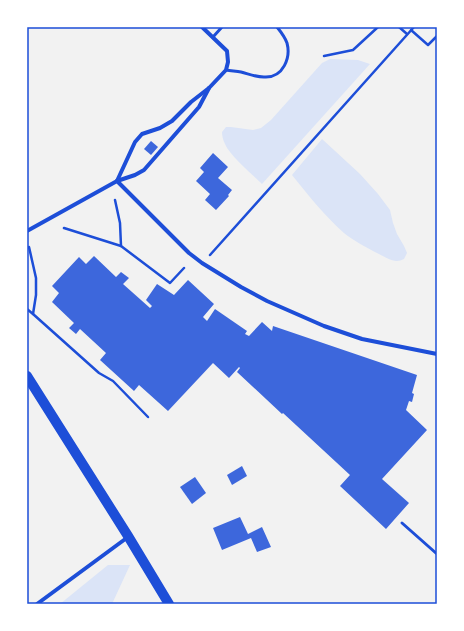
<svg xmlns="http://www.w3.org/2000/svg" width="464" height="631" font-family="'Fira Sans Condensed',sans-serif">
  <style>
    .green { fill: #dbe4f7 }
    .building { fill: #3d67dc }
    .lines { fill: none; stroke-linecap: round; stroke-linejoin: round }
    .path { stroke: #1d4ed8; stroke-width: 2.5 }
    .service { stroke: #1d4ed8; stroke-width: 3 }
    .minor { stroke: #1d4ed8; stroke-width: 4 }
    .primary { stroke: #1d4ed8; stroke-width: 10 }
    .neatline { fill: none; stroke: #1d4ed8; stroke-width: 1.5 }
  </style>
  <rect width="100%" height="100%" fill="#f2f2f2"/>
  <g class="green">
    <path d="M330,59l28,1 12,4 -108,120c-10,-10 -32,-28 -37,-40 -2,-4 -3,-8 -3,-12l4,-5h5l22,3 8,-2 10,-8 51,-57z"/>
    <path d="M322,139l38,35 18,20 12,16 3,13 4,11 7,12 3,7 -3,6c-9,5 -17,-1 -25,-5 -12,-6 -25,-13 -35,-21 -19,-17 -36,-38 -52,-58z"/>
    <polygon points="108,565 130,565 112,604 60,604"/>
  </g>
  <g class="building">
    <polygon points="151,141 158,147 151,155 144,149"/>
    <polygon points="213,153 228,167 218,178 232,190 228,195 229,196 216,210 205,200 210,194 196,181 204,172 200,168"/>
    <polygon points="94,256 116,277 121,272 129,278 123,284 150,308 152,306 146,300 157,284 174,295 188,280 214,304 203,317 207,321 215,309 247,331 245,334 249,336 262,322 272,331 273,326 417,375 412,393 414,394 412,402 409,401 406,410 427,430 382,479 409,503 386,529 340,486 350,475 283,413 282,414 237,372 240,368 239,367 229,378 213,363 168,411 139,385 134,391 100,360 106,353 80,329 76,334 69,328 74,323 52,302 59,293 52,286 79,257 86,264"/>
    <polygon points="242,466 247,476 232,485 227,475"/>
    <polygon points="195,477 206,493 192,504 180,487"/>
    <polygon points="240,517 248,534 262,527 271,547 257,552 251,538 222,550 213,528"/>
  </g>
  <g class="lines">
    <g class="path">
      <polyline points="399,27 407,34"/>
      <polyline points="411,30 428,45 437,36"/>
      <polyline points="324,56 353,50 378,27"/>
      <polyline points="115,200 120,223 121,246"/>
      <polyline points="64,228 121,246 170,283 184,268"/>
      <polyline points="29,247 36,278 36,295 33,314"/>
      <polyline points="210,255 414,27"/>
      <polyline points="27,309 33,314 99,373 113,381 148,417"/>
    </g>
    <g class="service">
      <polyline points="213,37 222,27"/>
      <path d="M226,70c5,1 10,1 15,2 8,2 17,6 25,5 17,0 25,-19 21,-34 -2,-6 -6,-11 -10,-16"/>
      <polyline points="402,523 437,554"/>
    </g>
    <g class="minor">
      <polyline points="117,181 189,253 202,263 241,287 267,301 324,326 362,339 437,354"/>
      <polyline points="117,181 135,142 142,134 160,128 172,121 191,102 209,88 226,70 228,62 227,51 202,27"/>
      <polyline points="27,231 117,181 135,175 144,170 199,107 209,88"/>
      <polyline points="37,604 128,537"/>
    </g>
    <polyline class="primary" points="27,376 128,536 169,604"/>
  </g>
  <rect width="464" height="631" fill="none" stroke="#ffffff" stroke-width="56"/>
  <rect x="28" y="28" width="408" height="575" class="neatline"/>
</svg>
